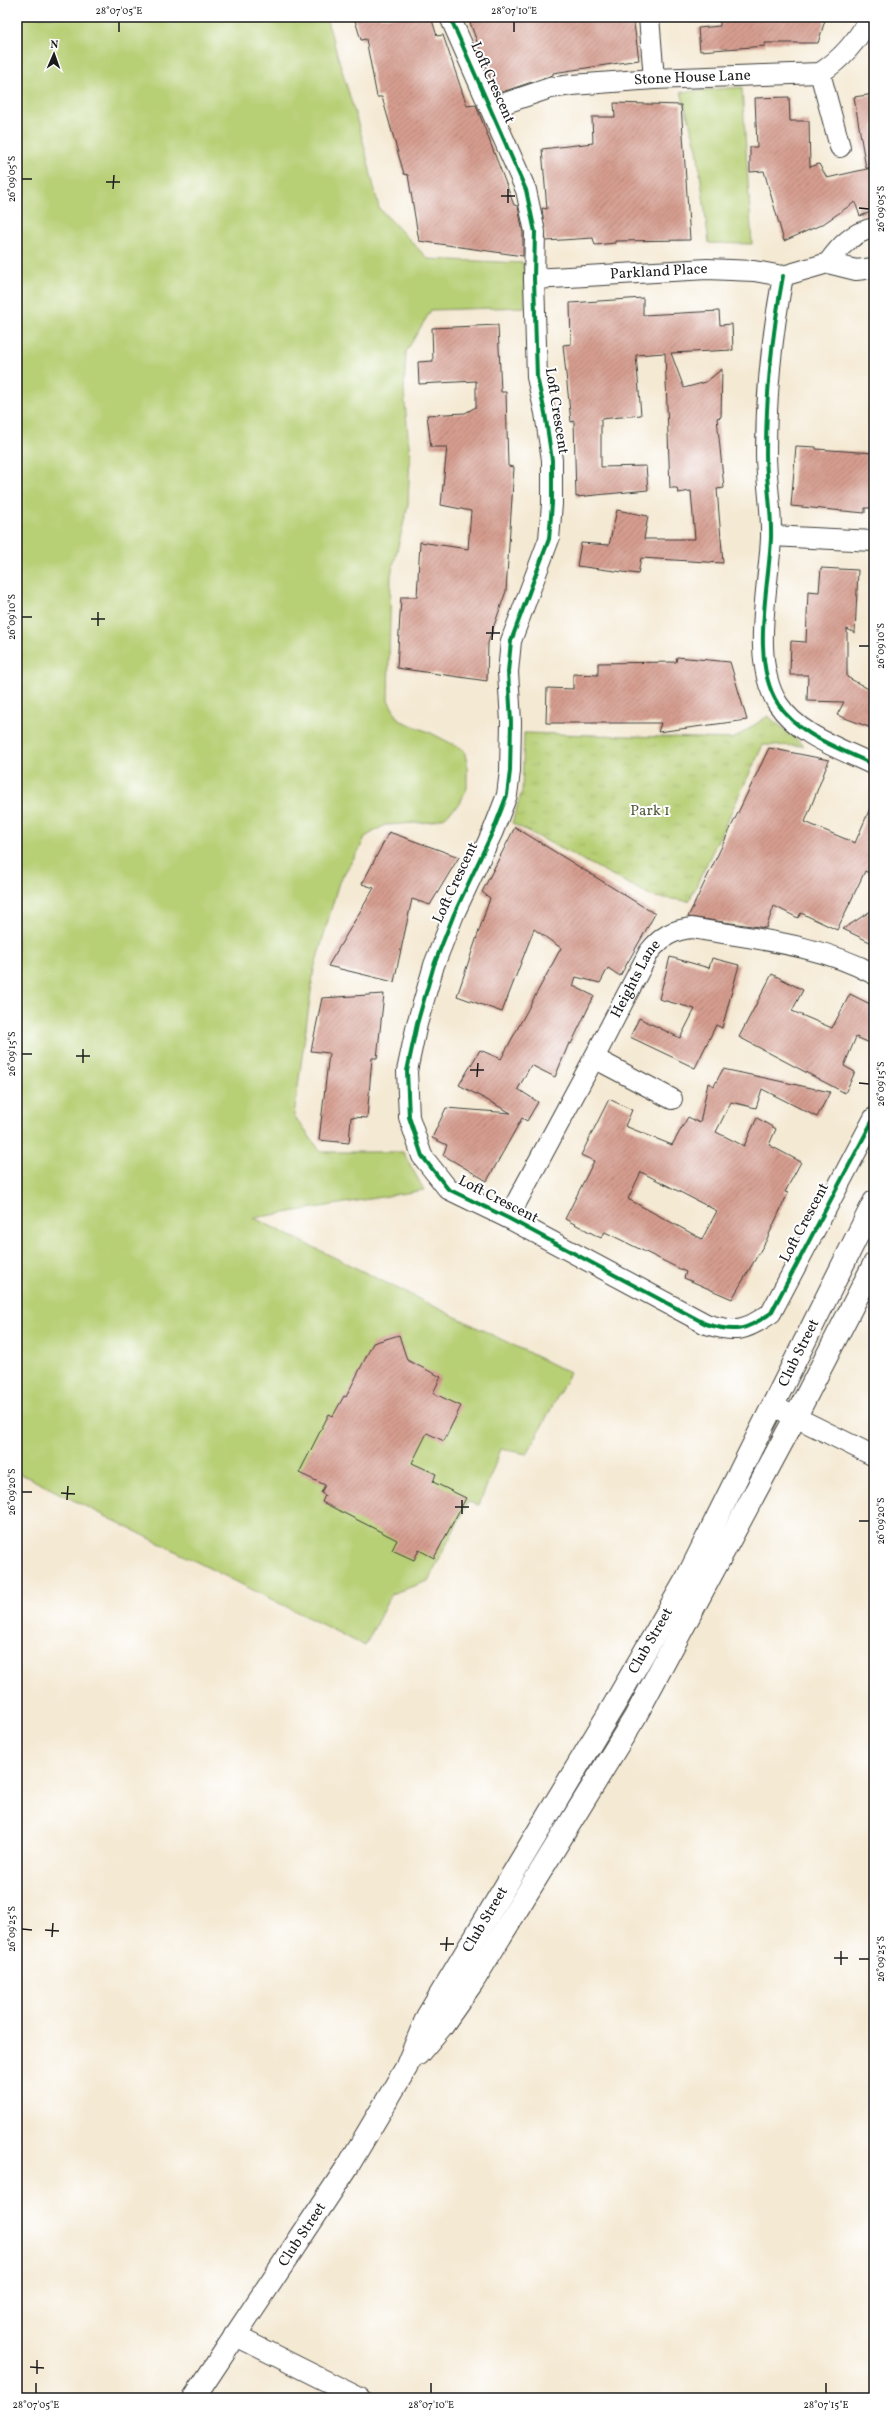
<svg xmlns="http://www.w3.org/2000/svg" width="891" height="2415" font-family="Vollkorn,serif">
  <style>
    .grass { fill: #b7cf74; stroke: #6a7648 }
    .park { fill: url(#park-tufts); stroke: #6a7648 }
    .building { fill: url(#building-hatch); fill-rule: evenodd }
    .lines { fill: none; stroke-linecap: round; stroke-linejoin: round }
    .minor-casing { stroke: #3c3b37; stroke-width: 22 }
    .secondary-casing { stroke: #3c3b37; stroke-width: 24 }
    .minor { stroke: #fff; stroke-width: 20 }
    .secondary { stroke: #fff; stroke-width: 22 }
    .cycleway-casing { stroke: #fff; stroke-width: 6 }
    .cycleway { stroke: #00873e; stroke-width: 4 }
    .ticks { fill: none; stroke: #1c1c1c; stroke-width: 1.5 }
    .labels { text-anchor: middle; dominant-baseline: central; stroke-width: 4; stroke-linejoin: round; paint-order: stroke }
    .street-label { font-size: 15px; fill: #1c1c1c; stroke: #fff }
    .park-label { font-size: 15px; fill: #525b3b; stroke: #fff }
    .neatline { fill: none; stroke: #1c1c1c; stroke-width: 1.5 }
    .ticks-label { font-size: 10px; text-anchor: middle; fill: #1c1c1c }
  </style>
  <defs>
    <pattern id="park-tufts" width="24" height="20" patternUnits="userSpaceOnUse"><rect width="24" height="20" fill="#b7cf74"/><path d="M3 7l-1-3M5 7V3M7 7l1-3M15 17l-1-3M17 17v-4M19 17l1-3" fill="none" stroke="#9db164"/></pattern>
    <pattern id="building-hatch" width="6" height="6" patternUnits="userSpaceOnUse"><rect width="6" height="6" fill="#d59d8f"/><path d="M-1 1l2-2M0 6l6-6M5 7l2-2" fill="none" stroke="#ac7f74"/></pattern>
  </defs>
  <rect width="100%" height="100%" fill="#fff"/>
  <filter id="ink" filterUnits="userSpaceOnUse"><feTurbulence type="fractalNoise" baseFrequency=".025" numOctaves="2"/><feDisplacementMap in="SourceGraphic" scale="8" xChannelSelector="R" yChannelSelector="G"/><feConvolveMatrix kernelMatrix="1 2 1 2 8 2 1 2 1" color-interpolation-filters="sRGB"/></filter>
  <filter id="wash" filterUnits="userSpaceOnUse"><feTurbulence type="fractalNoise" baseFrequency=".012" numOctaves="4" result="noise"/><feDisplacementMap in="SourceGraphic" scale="16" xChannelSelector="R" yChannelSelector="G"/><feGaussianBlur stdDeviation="0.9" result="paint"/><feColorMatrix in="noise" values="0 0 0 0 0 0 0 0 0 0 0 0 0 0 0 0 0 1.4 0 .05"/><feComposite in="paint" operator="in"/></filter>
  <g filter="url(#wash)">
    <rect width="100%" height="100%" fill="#f4e9d3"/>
    <g class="grass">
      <polygon points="17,17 326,17 362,137 379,208 428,259 523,263 525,307 431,310 406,352 404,392 410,457 408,505 391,575 388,700 399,720 431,733 464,750 467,763 467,788 460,803 445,817 431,822 385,825 365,837 359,850 339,882 314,969 294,1116 321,1152 403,1152 424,1190 254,1218 570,1373 527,1454 501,1449 479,1505 468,1502 428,1581 391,1594 365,1646 17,1472"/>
      <polygon points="742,87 752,244 709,243 697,149 681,92"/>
    </g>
    <polygon class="park" points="768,716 804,746 763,745 689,901 654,897 512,823 522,791 524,733 733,739"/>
    <g id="blocks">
      <g class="building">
        <polygon points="354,17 431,17 437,36 443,35 467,106 476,105 514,205 518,206 523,233 523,256 419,241 408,175 404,174 382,97 377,97 366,39 361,40"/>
        <polygon points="468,17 633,17 639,60 553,73 553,75 496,94"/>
        <polygon points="720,17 826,17 818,43 765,43 765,46 700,51 698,28 720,26"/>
        <polygon points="874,94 874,211 860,216 855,202 823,224 784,241 764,171 750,172 750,147 757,147 755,98 789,97 790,121 809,121 810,167 819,164 827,178 871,168 866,168 854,97"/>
        <polygon points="614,103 681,105 690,240 615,241 615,243 595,245 593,238 546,241 542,208 547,209 542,149 593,143 592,117 615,117"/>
        <polygon points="643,298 643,315 719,311 720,325 732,324 733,350 671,353 684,388 706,382 722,369 721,417 717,418 724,488 717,489 723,563 641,558 638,574 577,566 581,543 609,545 617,510 648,516 644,539 695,539 691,491 678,493 677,488 670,488 665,353 636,355 641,415 601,419 601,467 646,466 648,490 576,497 574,421 571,422 563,345 571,344 570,303"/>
        <polygon points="498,325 501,392 506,392 508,466 514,467 506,591 488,643 487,681 397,668 401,597 417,597 420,542 468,549 471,511 441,505 447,447 431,447 427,415 465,413 476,407 476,381 419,384 418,362 433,361 432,328"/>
        <polygon points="796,446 816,447 816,449 874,453 874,508 865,508 865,513 791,506"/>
        <polygon points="821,568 858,570 855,633 847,629 847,677 874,692 874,729 837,715 844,702 807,701 808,675 790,675 791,641 806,642 808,591 819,592"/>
        <polygon points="677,657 730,662 747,720 658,732 661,723 546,723 547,688 573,689 573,674 598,675 598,663 676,662"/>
        <polygon points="769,748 829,760 805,822 855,843 874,799 874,862 869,873 865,871 837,930 801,913 798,918 774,906 766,928 688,917"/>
        <polygon points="515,827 655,914 620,976 608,968 600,983 576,977 573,986 594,996 571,1044 569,1043 555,1077 531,1065 518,1089 538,1102 527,1121 522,1118 487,1181 443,1155 447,1145 432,1138 446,1108 511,1113 459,1085 480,1050 501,1059 561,948 534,929 502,1012 457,996 490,898 482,892"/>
        <polygon points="389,832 459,857 430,905 412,899 394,982 328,966 374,888 362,884"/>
        <polygon points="874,909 874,944 843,929"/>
        <polygon points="670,957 709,968 712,958 739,965 722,1028 716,1025 695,1068 630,1037 639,1018 680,1038 695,1009 659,999"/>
        <polygon points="772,974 803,990 792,1011 832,1028 850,994 874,1006 874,1035 870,1043 856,1037 844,1066 855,1072 845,1093 739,1037"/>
        <polygon points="384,994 377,1058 372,1058 367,1118 351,1117 349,1143 319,1140 329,1053 311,1051 322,998"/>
        <path d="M723,1069l107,23 -13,25 -55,-28 -6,19 -25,-6 -15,30 28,14 13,-28 19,11 -7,16 32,17 -16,30 3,1 -22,48 -34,58 -48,-21 2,-6 -81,-40 -4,6 -36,-19 29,-58 -13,-6 28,-56 23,11 -7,16 47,19 16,-28 12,6 8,-40 6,3zM641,1172l76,39 -15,28 -74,-40z"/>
        <polygon points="399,1335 407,1360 441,1377 433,1393 461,1406 444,1441 427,1433 412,1463 436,1474 433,1482 466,1498 434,1558 419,1550 414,1560 392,1550 397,1540 322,1502 325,1495 321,1493 325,1485 299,1473 329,1414 333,1416 344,1396 346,1397 373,1343"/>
      </g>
    </g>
  </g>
  <g filter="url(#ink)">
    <use href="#blocks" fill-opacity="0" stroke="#3c3b37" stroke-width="1"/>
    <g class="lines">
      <g class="minor-casing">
        <g id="minor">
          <path d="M450,17l76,173 9,42 -1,47 3,98 8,36 7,47v44l-3,35 -38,102 -3,31 3,50 -1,49 -3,24 -14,36 -39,83 -20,51 -17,59 -10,47 2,46 13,39 26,33 60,29 198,106c30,9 39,7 65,-11l103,-195"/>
          <polyline points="649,17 654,79"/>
          <polyline points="820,73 840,147"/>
          <path id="s1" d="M491,108l59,-20 22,-3 82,-6 166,-6c22,-14 38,-33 50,-56"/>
          <path d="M828,263c12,-17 25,-31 46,-35"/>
          <polyline points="828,263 856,270 874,268"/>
          <path d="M783,276c-11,59 -17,117 -17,177 0,28 6,57 5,85 -2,49 -21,122 7,166 21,32 64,45 96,61"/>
          <path id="s2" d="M534,279l173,-10 47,2 29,5 45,-13"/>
          <polyline points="771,536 874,541"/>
          <polyline points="594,1058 672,1099"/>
          <path id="s3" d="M508,1218l86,-160 55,-106c12,-15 23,-22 43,-24 61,11 127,16 182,46"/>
          <polyline points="773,1406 874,1456"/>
          <polyline points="234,2335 360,2398"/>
        </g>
      </g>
      <g class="secondary-casing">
        <g id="secondary">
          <polyline points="418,2054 441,2027 472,1983 635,1717 795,1418 874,1264"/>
          <path id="s4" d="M194,2398l154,-232 58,-98 21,-51 187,-312 73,-127 187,-376"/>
        </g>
      </g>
      <use href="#minor" class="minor"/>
      <use href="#secondary" class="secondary"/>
      <g class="cycleway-casing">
        <g id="cycleway">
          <path d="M450,17l76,173 9,42 -1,47 3,98 8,36 7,47v44l-3,35 -38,102 -3,31 3,50 -1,49 -3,24 -14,36 -39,83 -20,51 -17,59 -10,47 2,46 13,39 26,33 60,29 198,106c30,9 39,7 65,-11l103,-195"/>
          <path d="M783,276c-11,59 -17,117 -17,177 0,28 6,57 5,85 -2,49 -21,122 7,166 21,32 64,45 96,61"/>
        </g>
      </g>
      <use href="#cycleway" class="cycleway"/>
    </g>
  </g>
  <path class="ticks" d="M119,32v-10M514,32v-10M22,179h10M106,182h14M113,189l1,-14M501,196h14M508,203v-14M859,208l10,1M22,617h10M91,619h14M98,626v-14M486,633h14M492,640l1,-14M859,646h10M22,1054h10M76,1056h14M83,1063v-14M470,1070h14M477,1077l1,-14M859,1083l10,1M22,1492h10M61,1493l14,1M67,1500l1,-14M455,1507h14M462,1514v-14M859,1521h10M22,1929l10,1M45,1930l14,1M52,1937l1,-14M440,1944h14M446,1951l1,-14M834,1958h14M859,1959h10M841,1965v-14M30,2367l14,1M37,2374v-14M36,2393v-10M431,2393v-10M826,2393v-10"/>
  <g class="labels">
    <g class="street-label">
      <text stroke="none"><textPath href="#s1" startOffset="205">Stone House Lane</textPath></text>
      <text transform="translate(492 83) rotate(66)">Loft Crescent</text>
      <text stroke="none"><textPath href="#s2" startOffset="125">Parkland Place</textPath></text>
      <text transform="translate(556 411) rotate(81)">Loft Crescent</text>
      <text transform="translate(456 883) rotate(-65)">Loft Crescent</text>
      <text stroke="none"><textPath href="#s3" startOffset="271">Heights Lane</textPath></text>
      <text transform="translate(498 1200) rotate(27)">Loft Crescent</text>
      <text transform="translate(805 1223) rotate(-62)">Loft Crescent</text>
      <text stroke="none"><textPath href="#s4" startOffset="1209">Club Street</textPath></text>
      <text stroke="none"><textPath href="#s4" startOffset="885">Club Street</textPath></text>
      <text stroke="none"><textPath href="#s4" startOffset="561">Club Street</textPath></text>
      <text stroke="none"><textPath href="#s4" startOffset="196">Club Street</textPath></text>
    </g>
    <g class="park-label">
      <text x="650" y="811">Park 1</text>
    </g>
  </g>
  <rect width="891" height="2415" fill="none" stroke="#fff" stroke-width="44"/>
  <g transform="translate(54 54) rotate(2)" stroke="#ffffff" stroke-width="3" paint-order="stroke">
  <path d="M0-3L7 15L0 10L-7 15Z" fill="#1c1c1c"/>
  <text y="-6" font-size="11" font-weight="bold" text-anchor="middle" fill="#1c1c1c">N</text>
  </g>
  <rect x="22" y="22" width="847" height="2371" class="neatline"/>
  <g class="ticks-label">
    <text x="119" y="14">28°07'05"E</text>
    <text x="514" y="14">28°07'10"E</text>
    <text transform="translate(11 179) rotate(-90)" y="4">26°09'05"S</text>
    <text transform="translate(880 209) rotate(-90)" y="4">26°09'05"S</text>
    <text transform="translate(11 617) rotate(-90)" y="4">26°09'10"S</text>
    <text transform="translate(880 646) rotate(-90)" y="4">26°09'10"S</text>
    <text transform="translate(11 1054) rotate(-90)" y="4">26°09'15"S</text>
    <text transform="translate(880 1084) rotate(-90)" y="4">26°09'15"S</text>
    <text transform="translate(11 1492) rotate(-90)" y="4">26°09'20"S</text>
    <text transform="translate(880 1521) rotate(-90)" y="4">26°09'20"S</text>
    <text transform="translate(11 1929) rotate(-90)" y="4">26°09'25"S</text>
    <text transform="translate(880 1959) rotate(-90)" y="4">26°09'25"S</text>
    <text x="36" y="2408">28°07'05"E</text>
    <text x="431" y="2408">28°07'10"E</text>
    <text x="826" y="2408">28°07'15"E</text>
  </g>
</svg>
